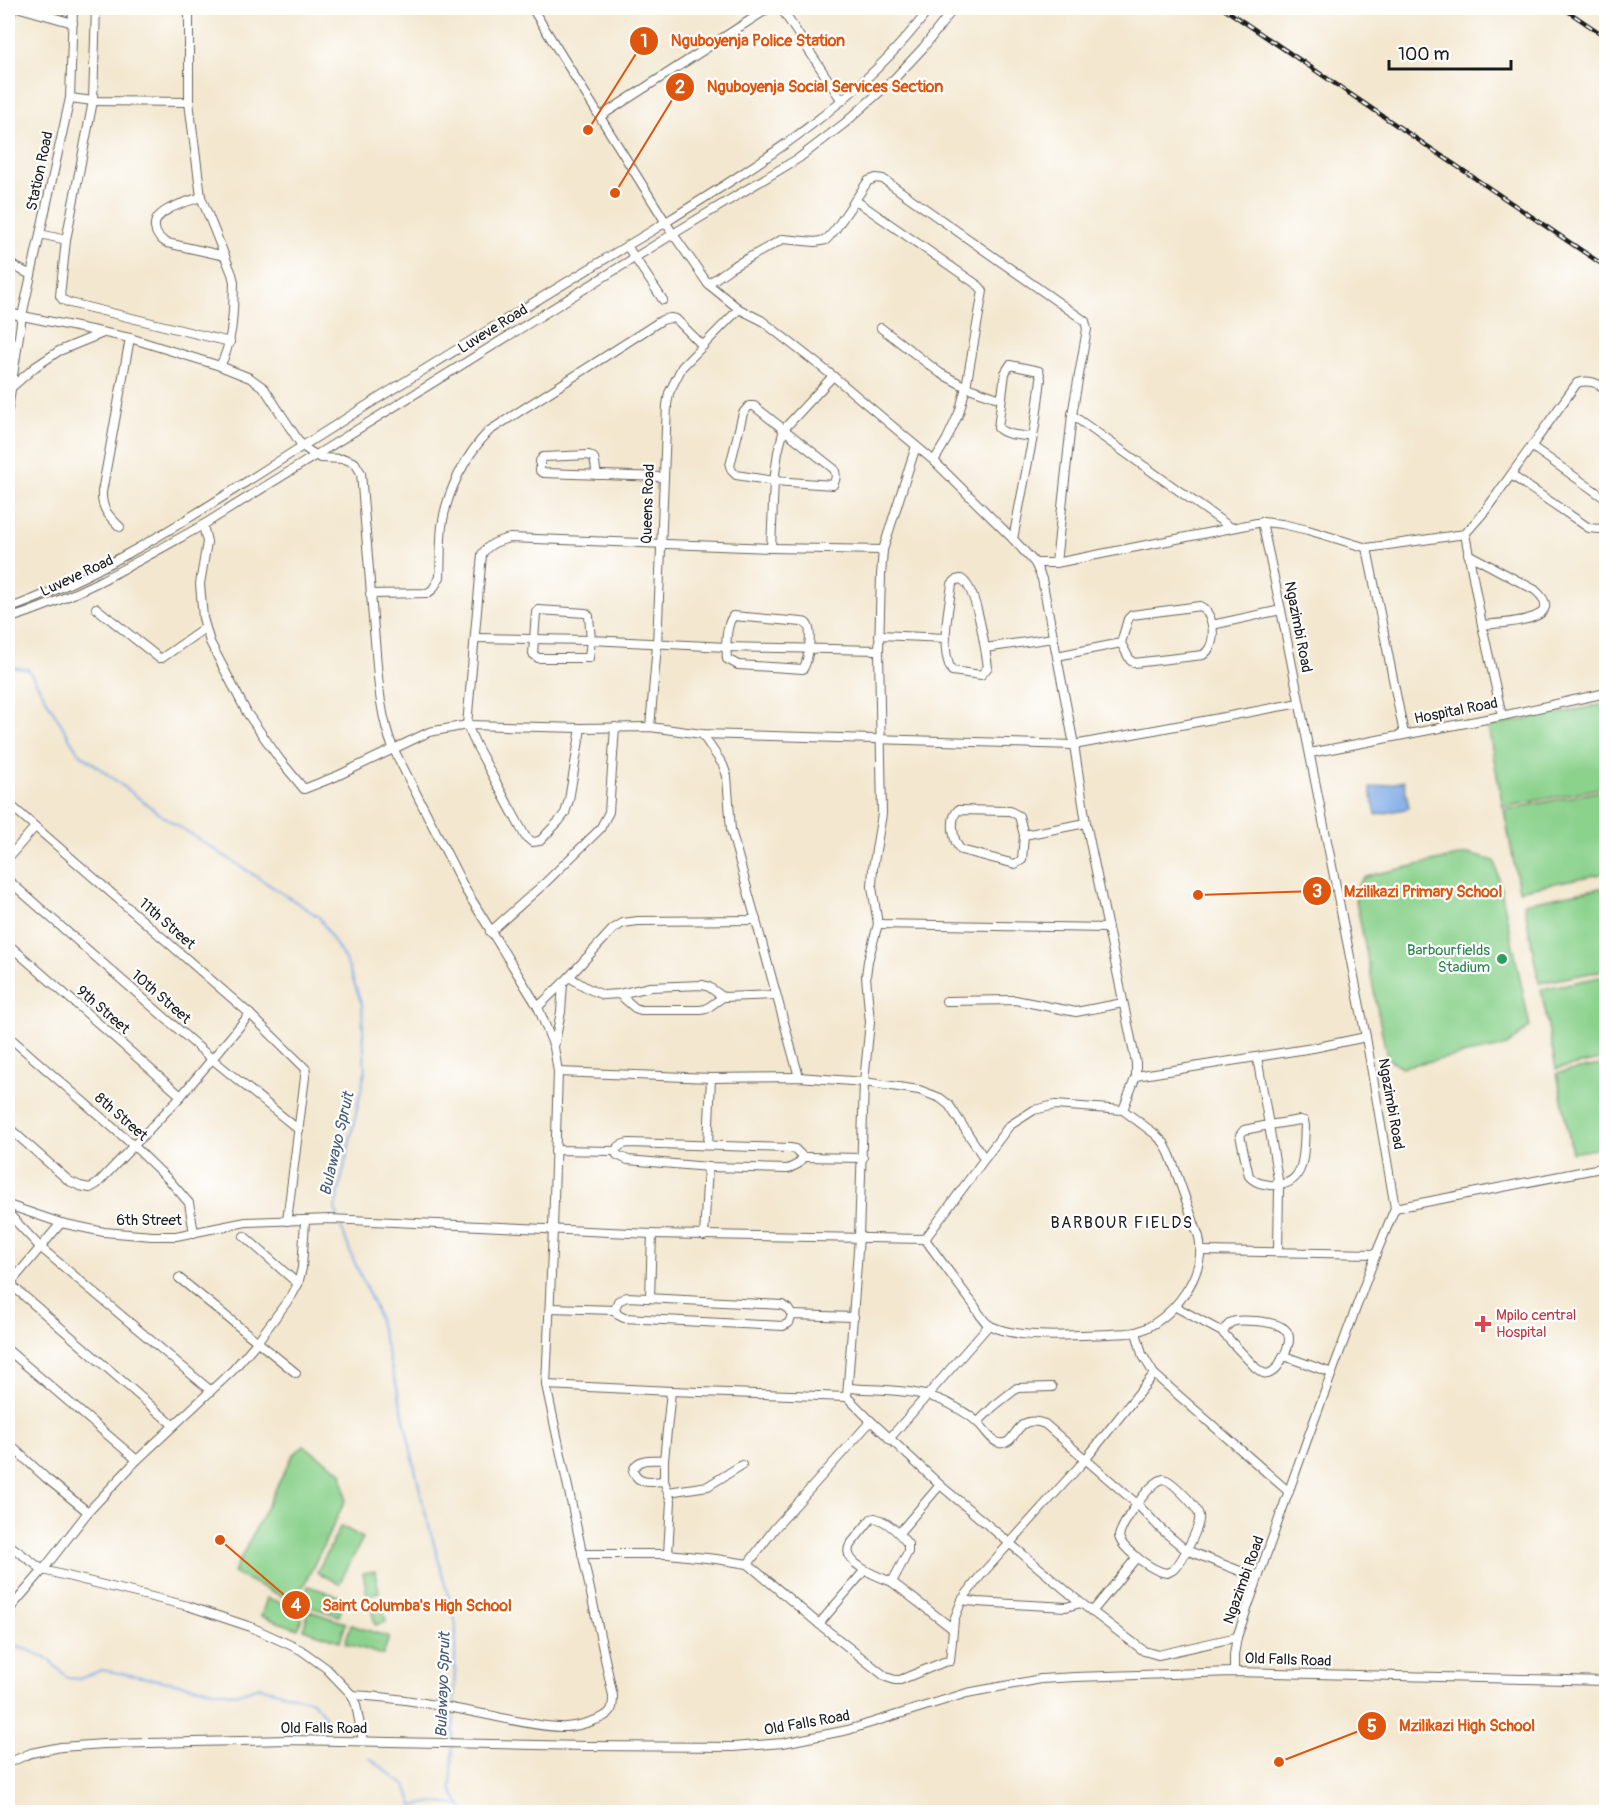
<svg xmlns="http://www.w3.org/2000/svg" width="1614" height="1820" font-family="Pangolin,sans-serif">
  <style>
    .green { fill: #8bd28d; stroke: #547754; stroke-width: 1.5 }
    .water { fill: #7baae5; stroke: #4c6380; stroke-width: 1.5 }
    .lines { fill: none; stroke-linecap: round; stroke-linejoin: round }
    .stream { stroke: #7baae5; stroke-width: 2 }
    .minor-casing { stroke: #67635b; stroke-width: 10 }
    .minor { stroke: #fff; stroke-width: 8 }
    .rail-casing { stroke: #1c1c1c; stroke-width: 4.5 }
    .rail { stroke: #fff; stroke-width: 2; stroke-dasharray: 7; stroke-linecap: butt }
    .leisure-dot { fill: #2e9e5b; stroke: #fff; stroke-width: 2 }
    .health-dot { fill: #e0444e; stroke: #fff; stroke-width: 2 }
    .labels { text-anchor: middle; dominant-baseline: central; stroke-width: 4.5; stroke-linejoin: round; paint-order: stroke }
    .street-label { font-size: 15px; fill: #1c1c1c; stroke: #fff }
    .leisure-label { font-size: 15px; fill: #27864d; stroke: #fff; text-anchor: end }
    .health-label { font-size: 15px; fill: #be3a42; stroke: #fff; text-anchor: start }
    .water-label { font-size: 16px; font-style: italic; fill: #475c76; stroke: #fff }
    .neighbourhood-label { font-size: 16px; letter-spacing: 1.5px; fill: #1c1c1c; stroke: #fff }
    .leader { fill: none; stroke: #de560d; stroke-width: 2 }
    .callout-dot { fill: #de560d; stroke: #fff; stroke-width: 2 }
    .mark-label { font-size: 18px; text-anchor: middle; font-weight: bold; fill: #fff }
    .callout-label { font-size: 16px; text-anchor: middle; font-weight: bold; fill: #de560d; stroke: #fff; stroke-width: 4.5; stroke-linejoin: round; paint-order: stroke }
  </style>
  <rect width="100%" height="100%" fill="#fff"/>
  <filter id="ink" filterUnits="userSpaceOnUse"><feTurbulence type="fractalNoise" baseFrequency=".0167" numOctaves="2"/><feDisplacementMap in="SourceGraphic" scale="12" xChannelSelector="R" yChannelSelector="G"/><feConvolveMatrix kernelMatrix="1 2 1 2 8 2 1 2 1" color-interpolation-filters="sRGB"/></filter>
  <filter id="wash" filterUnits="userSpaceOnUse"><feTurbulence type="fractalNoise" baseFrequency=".008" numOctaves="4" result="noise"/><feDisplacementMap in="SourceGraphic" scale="24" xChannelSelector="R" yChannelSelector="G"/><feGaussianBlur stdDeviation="1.35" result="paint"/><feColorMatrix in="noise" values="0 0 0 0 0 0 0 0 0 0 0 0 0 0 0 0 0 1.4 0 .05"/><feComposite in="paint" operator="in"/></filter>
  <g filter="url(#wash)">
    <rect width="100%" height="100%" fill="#f3e7cf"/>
    <g class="green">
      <polygon points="1606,704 1606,787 1503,807 1488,727"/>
      <polygon points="1606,790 1606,873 1519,890 1504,810"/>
      <polygon points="1468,854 1495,861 1530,1026 1507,1046 1401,1067 1387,1058 1354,890 1364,878 1376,874"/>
      <polygon points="1606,887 1606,970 1539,983 1524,903"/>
      <polygon points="1606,976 1606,1059 1556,1069 1541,989"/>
      <polygon points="1606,1064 1606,1147 1572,1153 1557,1073"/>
      <polygon points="304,1446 342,1472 346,1499 304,1585 290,1600 233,1573 293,1455"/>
      <polygon points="341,1526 363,1538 339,1584 317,1572"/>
      <polygon points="375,1571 379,1592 367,1595 363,1573"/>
      <polygon points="308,1586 345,1598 339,1616 302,1604"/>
      <polygon points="267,1598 304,1611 298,1629 261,1616"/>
      <polygon points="381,1601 386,1622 375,1625 370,1603"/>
      <polygon points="309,1611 346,1623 340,1641 303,1629"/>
      <polygon points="351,1625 389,1637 383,1655 345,1643"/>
    </g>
    <polygon class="water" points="1404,781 1409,808 1376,815 1370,788"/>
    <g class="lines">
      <g class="stream">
        <polyline points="8,667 28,669 78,752 161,815 319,917 347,963 362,1005 365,1072 335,1209 338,1216"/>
        <polyline points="339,1221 351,1254 376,1310 398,1392 423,1504 456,1624 454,1705"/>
        <polyline points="8,1644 24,1648 49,1660 68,1678 79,1679 102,1670 236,1694 260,1687 312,1701 320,1709 328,1722"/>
        <polyline points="453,1741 454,1711"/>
        <polyline points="453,1747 451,1789 464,1812"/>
        <polyline points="370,1758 407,1787 413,1806 434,1802 460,1806"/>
      </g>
    </g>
  </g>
  <g filter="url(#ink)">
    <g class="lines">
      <g class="minor-casing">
        <g id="minor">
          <polyline points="20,8 73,23"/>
          <polyline points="96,8 93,101 66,240 60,296 63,300 70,303 230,342"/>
          <path d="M189,8v94l12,95 31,77 2,8c-1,28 0,58 -14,84"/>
          <polyline points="532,8 673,234 708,284 739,309 761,320 833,376 934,461 1013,539 1035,563 1042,579 1074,745 1086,823 1136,1063 1136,1076 1123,1110"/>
          <polyline points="781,8 842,101"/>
          <polyline points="8,27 12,8"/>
          <polyline points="70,98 93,101 189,102"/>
          <polyline points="601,116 769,8"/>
          <path d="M201,197c-14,5 -49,13 -46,31 1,8 6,12 12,15l58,13"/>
          <polyline points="855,200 979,286 983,291 966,387 959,413 947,439 934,461"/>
          <polyline points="40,234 66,240"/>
          <polyline points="627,246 663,300"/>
          <polyline points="8,263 31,275"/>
          <polyline points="708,284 732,267 783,239 815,242 826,240 835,230 868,181 876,178 883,179 1085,321 1087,329 1072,415 1056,563"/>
          <path d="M8,313l122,25 90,28 30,12 14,10 38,58 18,12 25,1 10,4 6,10c4,52 9,105 13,157 4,40 4,81 19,118l72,141 73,118 16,40 4,25 -5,157 -7,156 67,311c0,5 0,10 -2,14 -5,10 -40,18 -51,17 -24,-1 -48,-7 -72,-12 -45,-9 -90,-18 -136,-20"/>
          <polyline points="881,328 940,373 966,387 1001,399"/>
          <polyline points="12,387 35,367 59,351 103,333"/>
          <path d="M749,406h5l80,63c3,6 2,10 -1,16l-59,-4 -38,-6 -4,-4 -2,-5 13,-53z"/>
          <polyline points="8,409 22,316 70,98 73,8"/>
          <polyline points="1072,415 1230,527"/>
          <polyline points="916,446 883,550 881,575 879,650 882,814 873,868 872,887 878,924 868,961 866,976 870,1022 864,1082 859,1237 847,1397 871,1421 940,1485 1081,1603 1144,1651 1158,1655 1237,1637"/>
          <polyline points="1531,446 1606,499"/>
          <polyline points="597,475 594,458 589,455 543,457 540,461 540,471 544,473 663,477"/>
          <polyline points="1511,475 1589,528 1599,529 1606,525"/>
          <polyline points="203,525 207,542 200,584 203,618 210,642 247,713 280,760 304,789 337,776 429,732 467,725 581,728 650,727 702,734 1074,745 1299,703"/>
          <path d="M120,527c-11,-11 -19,-18 -18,-35l28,-154"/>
          <polyline points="1465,534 1482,625 1502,716"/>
          <path d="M1013,539l22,-113 6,-47 -2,-8 -29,-6 -5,8 -7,55c9,8 23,7 35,9"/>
          <polyline points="771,548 774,481 778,452 784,429 833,376"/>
          <polyline points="1367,548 1404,734"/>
          <path d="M1468,554l67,36c37,32 -37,33 -53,35"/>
          <path d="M1035,563h21l206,-41 20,2 26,6 59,18 98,-14 20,-23 92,-128c12,-4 20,0 29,6"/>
          <path d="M961,579c16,7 24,70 27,88l-7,8 -29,-4c-13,-21 -3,-63 0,-87l4,-4z"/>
          <path d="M370,594l58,-1 5,-4 7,-12c1,-17 0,-35 2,-51 5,-35 23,-70 47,-95l173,-111 8,-2 6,1 27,27"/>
          <path d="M1200,606c15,8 18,39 3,49l-69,8 -4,-3 -9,-17 7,-24 4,-4z"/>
          <polyline points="96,608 159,658 162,658 205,628"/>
          <path d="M8,609c83,-30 160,-77 235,-125 61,-39 122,-78 184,-116 74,-46 148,-91 223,-136 101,-63 208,-127 280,-224"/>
          <polygon points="538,610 586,613 589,616 591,640 589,658 538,658 533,654 536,612"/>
          <path d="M733,616l69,6c2,0 4,1 5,2 6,7 1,38 -4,45l-65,-4 -11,-6c-1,-13 -2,-32 6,-43z"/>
          <path d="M8,619c69,-21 132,-59 195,-94l470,-291 126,-76 46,-35 49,-44 29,-31 31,-40"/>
          <polyline points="1212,625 1281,610"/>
          <polyline points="879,635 946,638"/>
          <polyline points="475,638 591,640 726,647 879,650"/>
          <polyline points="985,648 1053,638"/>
          <polyline points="1057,656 1121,643"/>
          <polyline points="650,727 657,645 667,405 669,393 682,367 739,309"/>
          <path d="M581,728l-12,72 -4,13 -6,8 -19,20 -8,1 -7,-6 -49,-91 -9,-20 15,-171c7,-10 15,-13 28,-16l261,10 112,2"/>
          <polyline points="702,734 723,765 727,776 731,830 799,1077"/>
          <polyline points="1310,753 1502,716 1606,693"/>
          <polyline points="8,803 250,1014 306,1069 287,1221"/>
          <path d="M958,810l52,1 9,5 5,19 -2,25 -7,4 -54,-14c-8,-8 -12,-31 -3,-40z"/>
          <polyline points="1024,835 1086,823"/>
          <polyline points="8,858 35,827"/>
          <polyline points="8,880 212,1059 299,1130"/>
          <polyline points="878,924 1108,928"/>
          <polyline points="490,932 545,883 600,829 609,812 615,727"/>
          <polyline points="8,944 181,1096"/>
          <polyline points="569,977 589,989 603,995 619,994 650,987 703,985 709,987 723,997"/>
          <polyline points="619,994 635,1008 641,1010 700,1010 706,1009 723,997 776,995"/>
          <polyline points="946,1001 1015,1000 1076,1012 1123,1003"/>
          <polyline points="538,1007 569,977 613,929 623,923 638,921 756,920"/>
          <polyline points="8,1036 134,1146 170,1181 189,1203 194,1233"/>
          <polyline points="554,1047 561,1012 563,983"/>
          <path d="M1257,1057l12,68 31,-5 4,1 1,5c-2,26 3,62 -35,59 -8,-1 -15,-2 -21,-9l-9,-41 4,-5 25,-5 10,61 -1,65"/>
          <polyline points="558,1072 711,1078 799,1077 864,1082 919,1090 940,1098 949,1105 984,1158"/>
          <polyline points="1136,1076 1313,1048 1366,1037"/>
          <path d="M1055,1105l68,5 32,24 9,9 6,12 29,82c9,37 -28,85 -63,95 -8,2 -19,1 -27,2 -32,1 -90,6 -118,-8 -7,-3 -13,-14 -17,-21 -17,-22 -33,-44 -49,-66l84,-113 25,-16z"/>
          <polyline points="8,1127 69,1181 80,1186 90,1188 97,1184 181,1096 250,1014"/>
          <path d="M629,1143l161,5 5,1 8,8 -5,7 -10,5 -80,-2 -80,-7 -11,-5 -2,-4c4,-6 7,-7 14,-8z"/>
          <polyline points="708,1145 711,1078"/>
          <polyline points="555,1150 615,1151"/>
          <polyline points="803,1157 863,1158"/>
          <polyline points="8,1205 61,1223 104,1232 152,1236 176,1236 246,1222 330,1219 652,1234 925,1239"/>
          <polyline points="1395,1208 1606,1167"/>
          <polyline points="8,1213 40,1247 210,1390"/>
          <polyline points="244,1236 298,1284"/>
          <polyline points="704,1236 708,1167"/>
          <polyline points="1201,1251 1376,1254"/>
          <polyline points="179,1278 296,1373"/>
          <polyline points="8,1282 173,1425"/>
          <polyline points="8,1286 61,1223"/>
          <polyline points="650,1298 652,1234"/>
          <path d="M1176,1307l46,25c3,-3 6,-8 10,-10 7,-3 16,-1 24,-1 25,2 43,8 27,36 -4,8 -7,14 -15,17l-5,-1 -7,-5 -34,-36"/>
          <polyline points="550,1308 615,1310"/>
          <polyline points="792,1315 788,1309 782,1305 627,1297 618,1301 615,1310 618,1315 624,1318 783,1326 789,1323 792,1315 854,1317"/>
          <polyline points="1136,1332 1142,1354 1154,1374 1289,1492"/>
          <polyline points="8,1350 137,1460"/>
          <polyline points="1284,1356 1332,1373"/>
          <polyline points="546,1385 671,1391 847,1397"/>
          <path d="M849,1388c36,3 76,0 108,20 7,4 16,9 22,16 6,5 12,17 20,19 19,4 14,-31 46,-19l92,80 24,25 25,21 72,28"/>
          <polyline points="978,1422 994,1406 1017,1388 1052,1387"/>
          <polyline points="889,1439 989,1325"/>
          <polyline points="8,1443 46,1478 88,1512"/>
          <path d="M664,1460c-12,0 -27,-3 -31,11 5,14 19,11 31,10"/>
          <path d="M1164,1479c8,2 34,28 35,37 2,10 -17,45 -24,52 -2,3 -4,3 -8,5 -13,-1 -46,-24 -48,-37 4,-14 31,-55 45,-57z"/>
          <polyline points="668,1492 708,1486 742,1465"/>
          <path d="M875,1518c12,3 25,16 33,26v8l-16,30c-13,-5 -52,-19 -42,-37l21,-26z"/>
          <polyline points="899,1533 940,1485"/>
          <polyline points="8,1544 43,1570 188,1606 251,1627 301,1650 326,1668 352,1695 356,1705 363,1741"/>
          <polyline points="582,1554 668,1554 716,1559 748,1564 819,1624 886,1677 895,1680 900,1680 944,1662 950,1661 954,1620 962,1600 981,1575 1085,1460 1154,1374"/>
          <polyline points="668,1554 671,1501 664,1481 664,1460 671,1391"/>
          <polyline points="748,1564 775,1528 871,1421"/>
          <polyline points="892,1582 953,1629"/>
          <polyline points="962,1600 977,1602 1066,1607 1081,1603"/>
          <polyline points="8,1611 43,1570 88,1512 137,1460 233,1370 257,1342 292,1295 298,1284 302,1268 305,1221"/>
          <polyline points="1092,1612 1137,1557"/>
          <polyline points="819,1624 864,1571"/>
          <polyline points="1234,1672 1234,1655 1237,1637 1307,1440 1376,1254 1395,1208 1366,1037 1281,610 1262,522"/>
          <polyline points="8,1763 31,1753 61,1747 104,1744 289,1740 585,1746 733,1747 757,1745 783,1743 848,1730 967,1693 1041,1679 1075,1677 1234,1672 1606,1681"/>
        </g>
      </g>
      <use href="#minor" class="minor"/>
      <g class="rail-casing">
        <g id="rail">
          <polyline points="1223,8 1606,267"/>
          <polyline points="1563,8 1606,37"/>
        </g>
      </g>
      <use href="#rail" class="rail"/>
    </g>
  </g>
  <circle class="leisure-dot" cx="1502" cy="959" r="6"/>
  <path class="health-dot" d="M1480 1315h6v6h6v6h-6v6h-6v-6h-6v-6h6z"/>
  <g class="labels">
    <g class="street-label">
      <text transform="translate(40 171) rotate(-78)">Station Road</text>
      <text transform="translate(493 329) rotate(-32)">Luveve Road</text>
      <text transform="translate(648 504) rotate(-88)">Queens Road</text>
      <text transform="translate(77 576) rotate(-25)">Luveve Road</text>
      <text transform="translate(1298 627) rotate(79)">Ngazimbi Road</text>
      <text transform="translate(1456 711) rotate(-11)">Hospital Road</text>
      <text transform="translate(167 924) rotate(41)">11th Street</text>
      <text transform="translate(161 997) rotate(41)">10th Street</text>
      <text transform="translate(103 1010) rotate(41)">9th Street</text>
      <text transform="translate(1391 1104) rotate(80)">Ngazimbi Road</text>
      <text transform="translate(121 1117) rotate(41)">8th Street</text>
      <text x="149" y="1220">6th Street</text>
      <text transform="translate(1244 1580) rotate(-70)">Ngazimbi Road</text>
      <text transform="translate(1288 1660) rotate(2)">Old Falls Road</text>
      <text transform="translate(807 1723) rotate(-10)">Old Falls Road</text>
      <text x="324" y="1728">Old Falls Road</text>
    </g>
    <g class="leisure-label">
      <text x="1490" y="950">Barbourfields<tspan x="1490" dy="17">Stadium</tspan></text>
    </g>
    <g class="health-label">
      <text x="1496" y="1315">Mpilo central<tspan x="1496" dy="17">Hospital</tspan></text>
    </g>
    <g class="water-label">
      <text transform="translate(337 1144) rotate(-77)">Bulawayo Spruit</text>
      <text transform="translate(443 1685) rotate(-88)">Bulawayo Spruit</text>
    </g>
    <g class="neighbourhood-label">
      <text x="1122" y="1223">BARBOUR FIELDS</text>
    </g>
  </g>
  <path class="leader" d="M588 130L644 41M615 193L680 87M1198 895L1317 891M220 1540L296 1605M1279 1762L1372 1726"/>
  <g class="callout-dot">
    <circle cx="588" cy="130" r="6"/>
    <circle cx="615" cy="193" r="6"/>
    <circle cx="1198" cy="895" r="6"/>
    <circle cx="220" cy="1540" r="6"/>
    <circle cx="1279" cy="1762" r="6"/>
    <circle cx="644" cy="41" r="15"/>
    <circle cx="680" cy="87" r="15"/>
    <circle cx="1317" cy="891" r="15"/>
    <circle cx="296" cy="1605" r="15"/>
    <circle cx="1372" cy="1726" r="15"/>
  </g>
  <g class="mark-label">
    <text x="644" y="47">1</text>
    <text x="680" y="93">2</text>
    <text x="1317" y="897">3</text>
    <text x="296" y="1611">4</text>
    <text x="1372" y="1732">5</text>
  </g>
  <g class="callout-label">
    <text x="758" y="46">Nguboyenja Police Station</text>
    <text x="825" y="92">Nguboyenja Social Services Section</text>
    <text x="1423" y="897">Mzilikazi Primary School</text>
    <text x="417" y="1611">Saint Columba's High School</text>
    <text x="1467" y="1731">Mzilikazi High School</text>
  </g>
  <rect width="1614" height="1820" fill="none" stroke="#fff" stroke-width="30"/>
  <path d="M1389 60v9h122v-9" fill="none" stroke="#1c1c1c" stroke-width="3"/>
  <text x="1398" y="60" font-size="18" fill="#1c1c1c" stroke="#ffffff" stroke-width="4.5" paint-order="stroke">100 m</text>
</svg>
